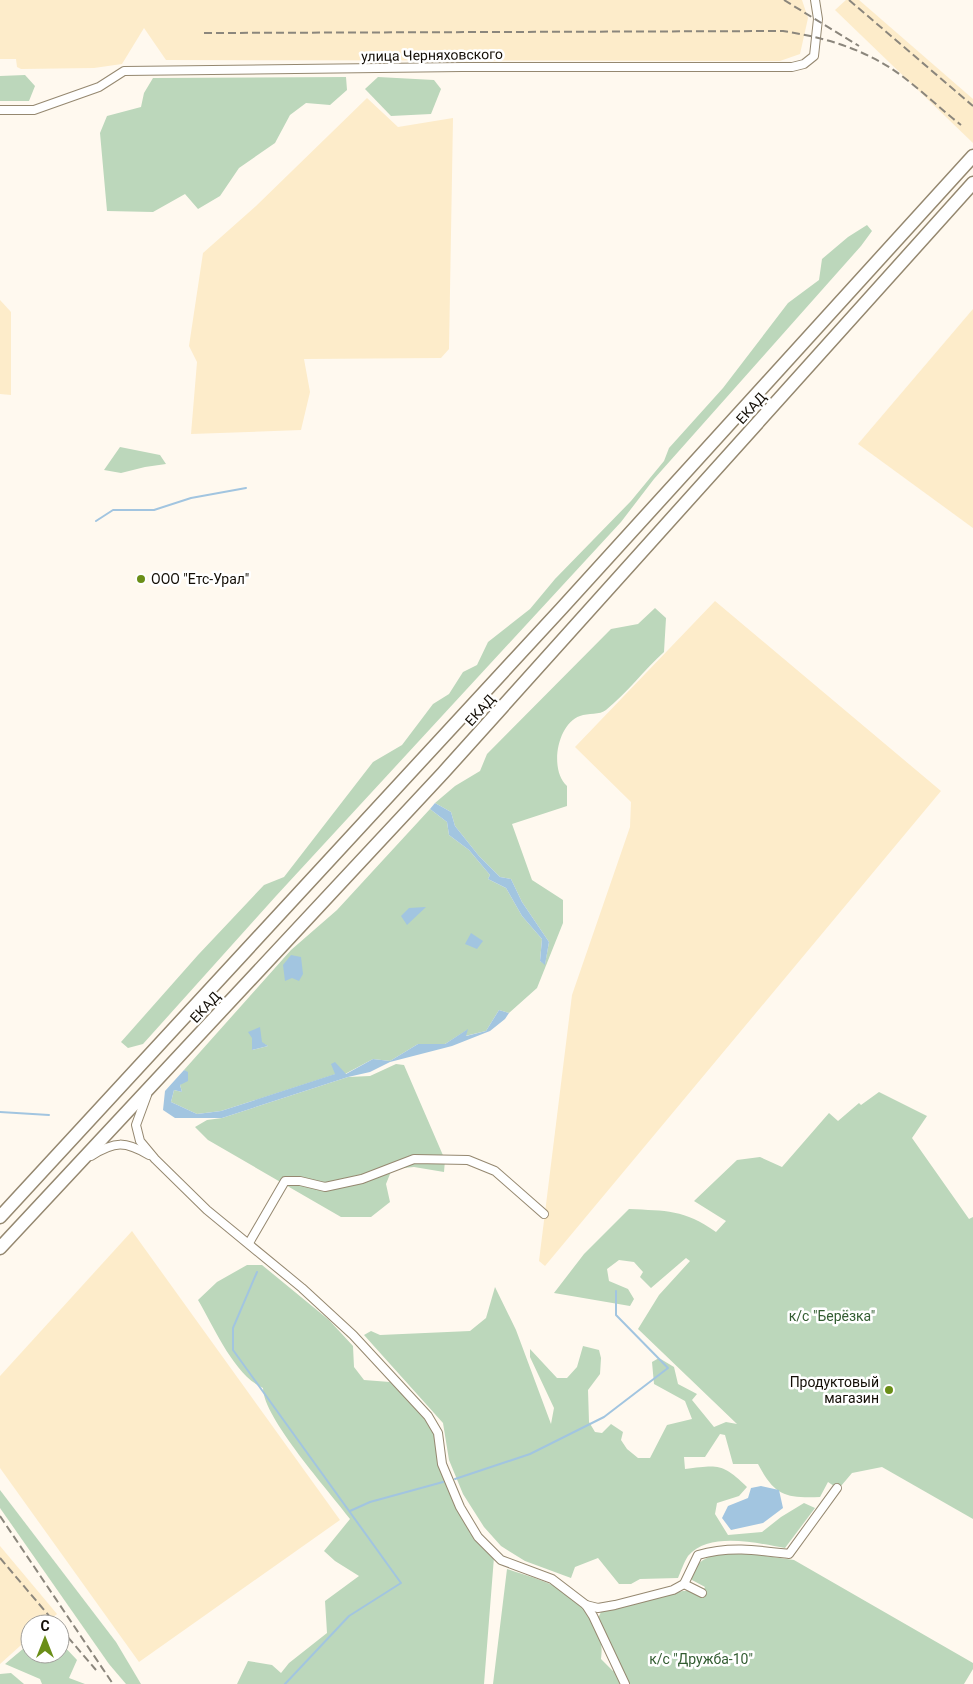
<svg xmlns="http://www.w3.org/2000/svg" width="973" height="1684" font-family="Roboto,sans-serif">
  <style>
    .built { fill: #fdecca }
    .green { fill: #bcd7bb; fill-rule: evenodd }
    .water { fill: #a2c5e0 }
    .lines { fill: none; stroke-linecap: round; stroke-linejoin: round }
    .stream { stroke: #a2c5e0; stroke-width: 2 }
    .minor-casing { stroke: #958870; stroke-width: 10 }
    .trunk-casing { stroke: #958870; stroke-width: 15 }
    .minor { stroke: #fff; stroke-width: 8 }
    .trunk { stroke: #fff; stroke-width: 12 }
    .rail { stroke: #8b867c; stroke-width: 2; stroke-dasharray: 8 4; stroke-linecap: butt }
    .poi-dot { fill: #6a8e17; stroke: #fff; stroke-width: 2 }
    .labels { text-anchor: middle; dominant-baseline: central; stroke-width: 5; stroke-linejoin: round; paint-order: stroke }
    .street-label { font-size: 14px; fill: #130e06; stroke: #fff }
    .poi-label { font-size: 14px; fill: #130e06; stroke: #fff; text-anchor: start }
    .park-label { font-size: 14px; fill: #335d32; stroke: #fff }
  </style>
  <rect width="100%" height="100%" fill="#fff9ef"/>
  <g class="built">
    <polygon points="0,0 802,0 808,18 800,54 780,61 166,60 144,28 122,64 94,68 21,69 17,67 16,59 0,59"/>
    <polygon points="846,0 859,0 973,99 973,143 835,10"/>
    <polygon points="367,98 398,127 453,118 449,349 441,358 304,359 310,392 301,430 191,434 197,362 189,346 203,253 256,206"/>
    <polygon points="0,300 11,312 11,395 0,394"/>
    <polygon points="973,309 973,528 858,444"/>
    <polygon points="715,601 941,791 545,1266 539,1261 572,995 630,827 631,802 575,747"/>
    <polygon points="132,1231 340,1520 139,1662 0,1468 0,1376"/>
    <polygon points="0,1546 57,1614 45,1624 30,1624 30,1637 0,1664"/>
  </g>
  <g class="green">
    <polygon points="25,75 35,86 29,101 0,101 0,76"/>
    <polygon points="346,77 347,90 330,105 306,103 290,115 275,143 239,168 220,196 198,209 185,194 153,212 107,211 100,133 107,116 141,107 144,93 153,78"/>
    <polygon points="378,77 434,80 441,89 431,114 391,116 365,89"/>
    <polygon points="867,225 872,231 861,246 654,479 621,522 276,896 143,1044 128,1048 121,1042 198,955 264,885 284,877 373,762 402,745 433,704 449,694 463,672 477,665 488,642 530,609 555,579 631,501 664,461 669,448 723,388 788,303 819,280 822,259 848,237"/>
    <polygon points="120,447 160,455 166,464 145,467 121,473 104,470"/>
    <path d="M655,608l11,10 -2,34c-20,18 -37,41 -58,58 -6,5 -18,3 -26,6 -23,8 -31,54 -13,70v20l-55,18 20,56 31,20v23l-26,65 -28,25 -10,-3 -13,21 -21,5 2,-6 -22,14h-27l-28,17 -17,-2 -28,15h-9l-115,37 -24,3 -26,-12 3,-12 8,2 -2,-7 8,-12 -4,-3 107,-120 46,-40 93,-101 17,13 2,13 20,15 21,25 -2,4 18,9 16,28 20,23 -2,22 5,3 4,-22 -27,-40 -11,-23 -11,-2 -21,-21 -24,-30 -4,-14 -16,-9 20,-17 25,-15 7,-17 124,-125 27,-5zM252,1038l16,8 -16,4z"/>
    <polygon points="396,1064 404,1065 445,1160 444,1172 414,1167 392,1169 386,1184 390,1202 371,1217 341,1217 208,1140 195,1127 207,1120 222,1118 348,1077 370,1076"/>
    <path d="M879,1092l48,24 -15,22 57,81 4,-2v302l-91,-52 -30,6 -11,13 -4,2 -9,-6 -8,15c-35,1 -45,-1 -62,-33h-25l-8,-29 -5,-1 -15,23h-21l1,12c34,-4 37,-6 62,18l-8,9 -22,7 -2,11 13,21 34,-3 19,-15 23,-14 11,5 -30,40c-28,-5 -76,-17 -97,8 -4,6 -7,15 -10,22l-38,1 -9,5h-12l-21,-26 -23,9 -4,11 -46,-17 -24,-15 -17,-19 -21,-33 -14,-34 -6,-37 -79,-88 7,-4 9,4 90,-4 16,-13 9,-31 21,43 35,94 3,-16 -24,-51v-8l27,29h10l10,-11 6,-21 16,4 2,8 -1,16 -12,16 1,32 6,10 7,1 9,-9 12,8 -2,8 6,9 11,9h12l17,-33 25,-6 -7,-18 -31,-17 -2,-22 7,-4 15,9 4,17 19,10 -5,6 22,27 12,-5 11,2 -99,-95 21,-34 31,-34 -4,-3 -35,30 -11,-11 3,-5 -9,-10 -15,-2 -12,9 2,12 19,8 6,10 -4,7 -76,-13 30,-39 45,-45c37,2 55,0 87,23l10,-11 -32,-20 43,-41 23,-3 22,10 47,-54 9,8 21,-18 2,2z"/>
    <path d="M247,1265h15l67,55 24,26 1,21 10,13 26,2 37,37 8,17 3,29 17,40 39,52 -10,127h-247l11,-23 24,4 9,8 8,-10 38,-30 -2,-32 34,-25 -24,-15 -11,-10 26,-32c-20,-27 -87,-101 -87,-131 -29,-13 -49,-61 -65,-88l19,-18z"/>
    <polygon points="0,1490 116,1642 141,1684 126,1684 109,1664 0,1508"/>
    <path d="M731,1551l63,9 179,103v6l-9,15h-335l-31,-66 3,-6 82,-21h7l10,6 5,-10 -13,-7 -2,-6c11,-17 22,-19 41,-23z"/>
    <path d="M507,1569c35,12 67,18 85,53 8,15 11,20 9,37l12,12 5,-2 6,15h-131z"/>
    <polygon points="60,1642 77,1660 69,1678 85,1684 42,1684 40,1679 5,1664 30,1643 30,1654 60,1654"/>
    <polygon points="11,1673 24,1684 0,1684 0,1674"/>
  </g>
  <g class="water">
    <polygon points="435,803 451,812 455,826 479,856 500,877 511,879 522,902 549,942 545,965 540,961 542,939 522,916 506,888 488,879 490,875 469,850 449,835 447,822 430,809"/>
    <polygon points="426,907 407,925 401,916 409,908"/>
    <polygon points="471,933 483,941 477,949 465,944"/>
    <polygon points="291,955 301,957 303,974 299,981 292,978 285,981 283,965"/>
    <polygon points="499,1010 509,1013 505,1019 490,1031 452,1046 390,1062 370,1072 348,1077 222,1118 175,1118 163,1110 165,1091 184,1070 188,1072 188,1081 180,1085 182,1092 174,1090 171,1102 197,1114 221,1111 335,1074 331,1064 335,1062 346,1074 373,1059 390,1061 418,1044 445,1044 468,1029 466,1036 486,1031"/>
    <polygon points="260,1027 262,1042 268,1046 252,1050 252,1038 248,1032"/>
    <polygon points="761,1486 779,1490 783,1508 763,1523 731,1530 722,1518 728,1506 748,1498 751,1488"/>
  </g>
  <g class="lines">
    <g class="stream">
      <polyline points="96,521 113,510 154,510 191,498 246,488"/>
      <polyline points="0,1112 49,1115"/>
      <polyline points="257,1272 233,1328 233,1350 401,1583 349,1616 285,1684"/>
      <polyline points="455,1479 530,1454 604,1417 668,1368 616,1315 616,1291"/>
      <polyline points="350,1511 370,1502 443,1482"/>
    </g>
    <g class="minor-casing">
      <g id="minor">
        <polyline points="0,110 34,110 99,87 124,71 462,67 792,67 804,64 814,56 818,19 815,0"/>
        <polyline points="147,1095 136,1125 140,1141 155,1159 207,1210 302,1288 353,1335 428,1416 438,1433 442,1464 460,1507 478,1537 501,1560 552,1579 586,1605 593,1616 625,1684"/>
        <path d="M91,1156c24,-15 34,-15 58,-1"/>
        <polyline points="249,1243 285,1181 300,1181 325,1187 362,1179 414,1159 468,1160 495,1171 544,1214"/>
        <polyline points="684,1584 702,1593"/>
        <path d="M586,1605l12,3 17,-3 58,-15 11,-6 14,-29c31,-9 59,-5 91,-1l48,-66"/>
      </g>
    </g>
    <g class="trunk-casing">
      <g id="trunk">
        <polyline points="0,1217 562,608 973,156"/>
        <polyline points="0,1248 443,773 973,183"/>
      </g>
    </g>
    <use href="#minor" class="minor"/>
    <use href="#trunk" class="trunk"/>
    <g class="rail">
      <polyline points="784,0 859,46"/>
      <polyline points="849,0 973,106"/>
      <path d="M204,33l579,-2c39,6 75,16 109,38 24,16 46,38 69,56"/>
      <polyline points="0,1516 113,1684"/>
      <polyline points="0,1558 56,1624"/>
      <polyline points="60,1628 96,1670"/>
    </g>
  </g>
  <g class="poi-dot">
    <circle cx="141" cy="579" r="5"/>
    <circle cx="889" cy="1390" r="5"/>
  </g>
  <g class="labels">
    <g class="street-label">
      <text transform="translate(432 55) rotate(-1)">улица Черняховского</text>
      <text transform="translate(751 408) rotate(-48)">ЕКАД</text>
      <text transform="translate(480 710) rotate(-48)">ЕКАД</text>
      <text transform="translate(205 1007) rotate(-47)">ЕКАД</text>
    </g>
    <g class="poi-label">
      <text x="151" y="579">ООО "Етс-Урал"</text>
      <text x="879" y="1382" text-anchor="end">Продуктовый<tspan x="879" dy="16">магазин</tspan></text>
    </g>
    <g class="park-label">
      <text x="832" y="1316">к/с "Берёзка"</text>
      <text x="701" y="1659">к/с "Дружба-10"</text>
    </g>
  </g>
  <g transform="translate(45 1639)"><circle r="24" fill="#ffffff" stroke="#a19f9b"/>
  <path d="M0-4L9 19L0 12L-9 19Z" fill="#6a8e17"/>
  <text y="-8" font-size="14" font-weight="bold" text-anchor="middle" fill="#130e06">С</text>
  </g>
</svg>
